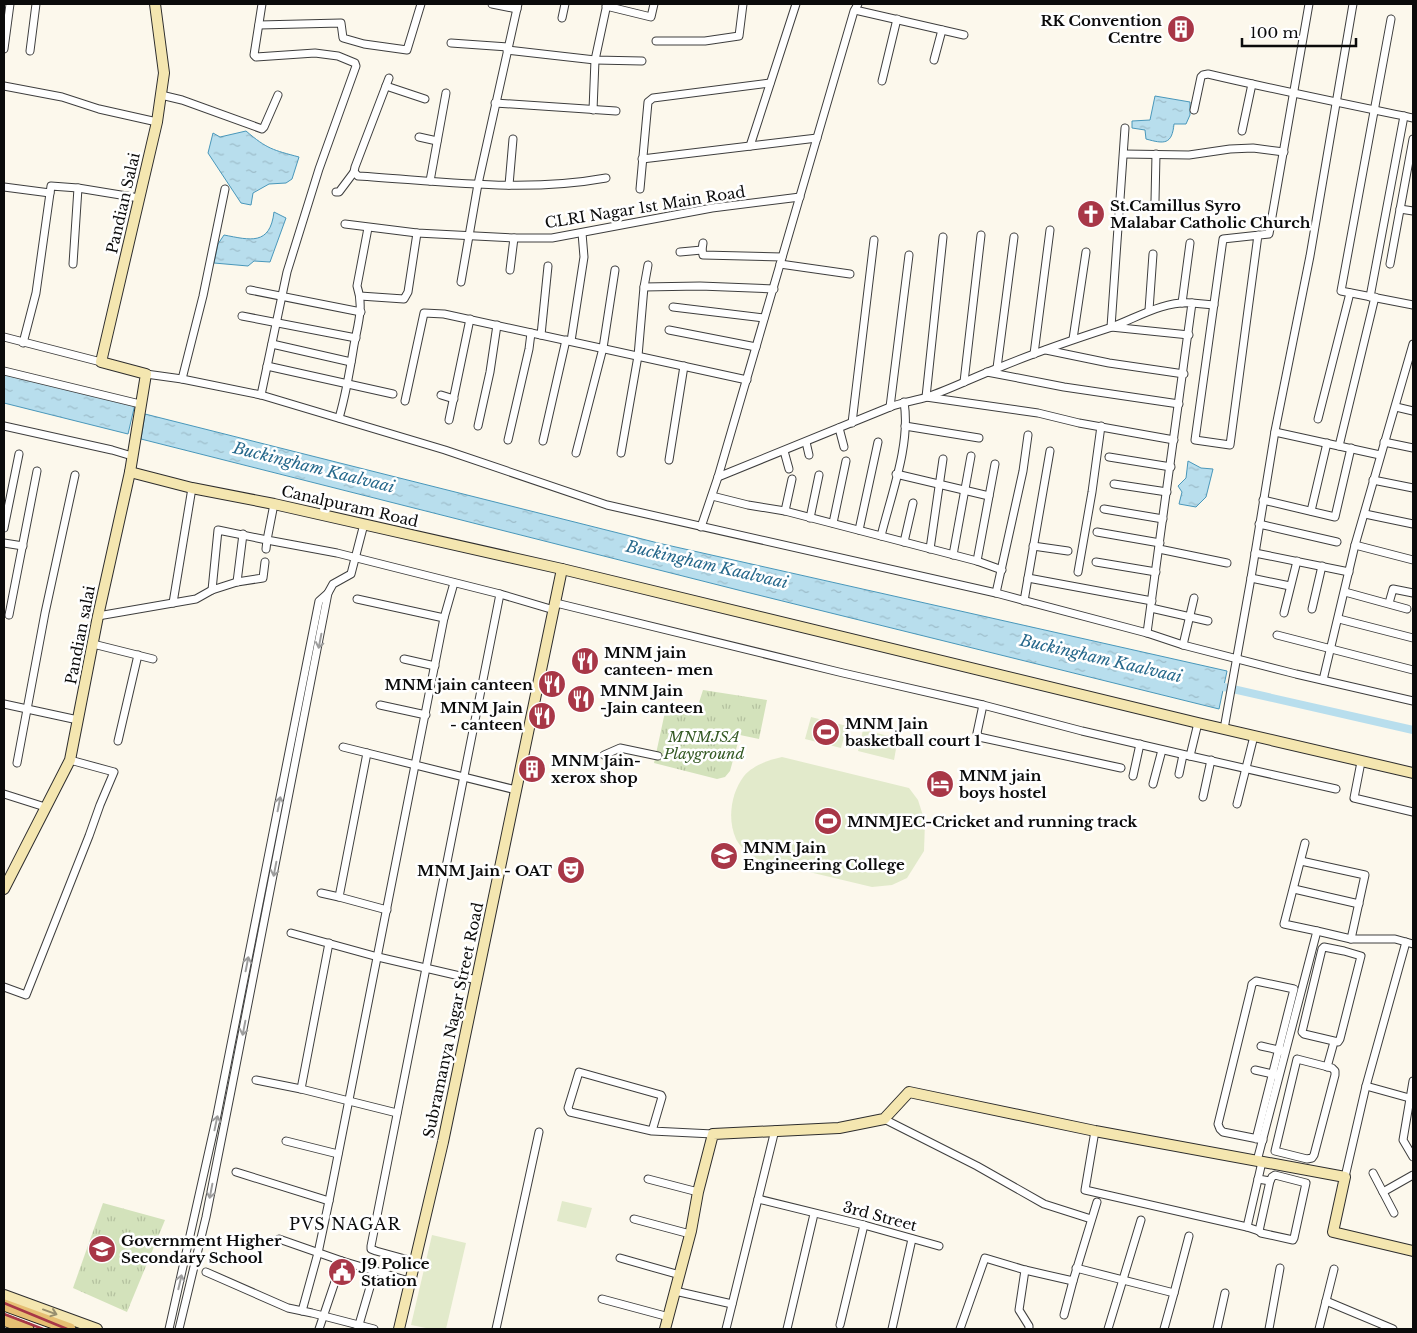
<svg xmlns="http://www.w3.org/2000/svg" width="1417" height="1333" font-family="'Libre Baskerville',serif">
  <style>
    .grass { fill: url(#grass-tufts) }
    .pitch { fill: #e2eacb }
    .water { fill: url(#water-ripples); stroke: #4997ba }
    .lines { fill: none; stroke-linecap: round; stroke-linejoin: round }
    .canal { stroke: #b8deed; stroke-width: 8 }
    .street-casing { stroke: #3e3e3e; stroke-width: 9 }
    .secondary-casing { stroke: #2d2d2d; stroke-width: 12 }
    .primary-casing { stroke: #1c1c1c; stroke-width: 13 }
    .street { stroke: #fff; stroke-width: 7 }
    .secondary { stroke: #f4e6b0; stroke-width: 10 }
    .primary { stroke: #e6bf73; stroke-width: 11 }
    .rail { stroke: #a83747; stroke-width: 2.5 }
    .oneway { stroke: #9d9d9d }
    .oneway2 { stroke: #978e6e }
    .labels { text-anchor: middle; dominant-baseline: central; stroke-width: 5; stroke-linejoin: round; paint-order: stroke }
    .poi-label { font-size: 15px; font-weight: bold; fill: #0b0b0b; stroke: #fff; text-anchor: start }
    .street-label { font-size: 15px; fill: #0b0b0b; stroke: #fff }
    .park-label { font-size: 15px; font-style: italic; fill: #355a25; stroke: #fff }
    .water-label { font-size: 16px; font-style: italic; fill: #26688b; stroke: #fff }
    .neighbourhood-label { font-size: 16px; letter-spacing: 1px; fill: #0b0b0b; stroke: #fff }
  </style>
  <defs>
    <pattern id="grass-tufts" width="24" height="20" patternUnits="userSpaceOnUse" patternTransform="scale(1.25)"><rect width="24" height="20" fill="#d3e2bb"/><path d="M3 7l-1-3M5 7V3M7 7l1-3M15 17l-1-3M17 17v-4M19 17l1-3" fill="none" stroke="#b4c19f"/></pattern>
    <pattern id="water-ripples" width="26" height="14" patternUnits="userSpaceOnUse" patternTransform="scale(1.25)"><rect width="26" height="14" fill="#b8deed"/><path d="M2 4q2-2 4 0t4 0M15 11q2-2 4 0t4 0" fill="none" stroke="#9dbdca"/></pattern>
  </defs>
  <rect width="100%" height="100%" fill="#fcf8ec"/>
  <g class="grass">
    <polygon points="703,690 767,700 759,739 740,735 730,771 725,777 717,779 654,763 665,712 670,711 695,715"/>
    <polygon points="103,1203 165,1220 127,1312 73,1288"/>
  </g>
  <g class="pitch">
    <polygon points="811,717 847,726 841,748 805,739"/>
    <polygon points="863,730 898,738 894,760 858,751"/>
    <path d="M782,757l127,31 9,12 7,22 -1,29 -17,27 -15,7 -20,2 -113,-27c-9,-5 -18,-11 -23,-21 -9,-20 -5,-46 8,-63 9,-11 25,-16 38,-19z"/>
    <polygon points="562,1201 592,1208 586,1228 557,1221"/>
    <polygon points="432,1235 466,1243 446,1329 431,1329 411,1325"/>
  </g>
  <g class="water">
    <path d="M1155,96l35,6v13l-4,9h-12c-2,21 -10,20 -28,15l-1,-9 -13,-2v-7l18,-1z"/>
    <path d="M246,131c21,18 27,19 53,26l-7,22 -6,4 -17,1 -16,9 -2,12 -10,-2 -33,-50 5,-20 7,4z"/>
    <path d="M274,212l12,6 -16,44 -16,-1 -6,5 -34,-3 4,-19 6,-9c26,5 46,11 50,-23z"/>
    <polygon points="4,372 135,404 128,434 4,403"/>
    <polygon points="145,414 658,543 1227,671 1219,709 746,592 141,439"/>
    <polygon points="1188,461 1201,468 1213,469 1206,497 1196,507 1179,504 1182,492 1178,486 1186,478"/>
  </g>
  <g class="lines">
    <polyline class="canal" points="1215,685 1413,730"/>
    <g class="street-casing">
      <g id="street">
        <polyline points="492,4 517,9"/>
        <polyline points="606,6 651,17 654,4"/>
        <polyline points="855,10 964,35"/>
        <polyline points="562,18 565,4"/>
        <polyline points="1391,19 1341,291 1413,305"/>
        <polyline points="259,25 341,23 343,38 364,44 407,50 421,4"/>
        <polyline points="656,41 705,41 739,36 743,4"/>
        <polyline points="451,43 508,47"/>
        <polyline points="4,49 10,4"/>
        <polyline points="507,50 595,60 642,61"/>
        <polyline points="30,51 36,4"/>
        <polyline points="934,60 942,30"/>
        <path d="M389,78l-34,89 -1,5 4,4c82,5 166,17 248,2"/>
        <polyline points="882,81 897,19"/>
        <polyline points="4,86 62,97 99,109 157,122"/>
        <polyline points="386,86 425,99"/>
        <polyline points="161,95 182,100 262,129 264,127 278,95"/>
        <polyline points="495,103 616,111"/>
        <polyline points="593,110 595,60 607,4"/>
        <path d="M1194,110l7,-33 2,-2 5,-1c68,16 137,30 205,44"/>
        <polyline points="1125,128 1111,327 1189,335"/>
        <polyline points="1242,131 1252,84"/>
        <polyline points="419,137 437,141"/>
        <polyline points="750,146 796,4"/>
        <polyline points="1124,154 1189,155 1230,149 1253,148 1284,152"/>
        <polyline points="642,159 817,138"/>
        <polyline points="430,181 446,93"/>
        <polyline points="509,185 513,139"/>
        <polyline points="4,187 50,193"/>
        <polyline points="640,189 648,102 653,98 770,83"/>
        <polyline points="336,192 339,192 354,172"/>
        <polyline points="1155,201 1156,154"/>
        <polyline points="1400,209 1413,211"/>
        <polyline points="345,224 417,233 514,238 552,238 712,208 800,197"/>
        <polyline points="1258,235 1230,445 1195,440 1223,239 1269,234 1309,4"/>
        <polyline points="943,237 926,397 1038,413 1079,423 1174,440"/>
        <polyline points="703,243 702,250 703,255 782,257"/>
        <polyline points="680,252 702,250"/>
        <polyline points="73,264 78,188"/>
        <polyline points="780,264 850,274"/>
        <polyline points="1390,264 1413,139"/>
        <polyline points="510,270 514,238"/>
        <polyline points="461,282 478,184 518,4"/>
        <polyline points="644,287 700,286 774,289"/>
        <polyline points="250,290 361,312"/>
        <polyline points="360,296 404,299 408,292 417,233"/>
        <polyline points="1370,297 1404,116"/>
        <polyline points="1182,303 1190,243"/>
        <polyline points="1192,303 1214,305"/>
        <polyline points="673,307 764,318"/>
        <polyline points="1149,310 1153,254"/>
        <polyline points="242,316 356,338"/>
        <polyline points="669,330 756,347"/>
        <polyline points="541,335 548,266"/>
        <polyline points="4,337 101,362"/>
        <polyline points="1073,339 1086,252"/>
        <polyline points="571,341 584,257 582,233"/>
        <polyline points="23,343 36,293 51,186 78,188 139,198"/>
        <polyline points="272,344 351,362"/>
        <polyline points="1046,350 1109,363 1184,374"/>
        <polyline points="1034,354 1050,230"/>
        <polyline points="267,366 393,394"/>
        <polyline points="997,368 1014,237"/>
        <polyline points="4,371 140,404"/>
        <polyline points="987,372 1064,387 1179,404"/>
        <polyline points="146,374 182,379 261,395 445,450 607,505 996,593 1147,633 1183,645 1296,674 1413,701"/>
        <polyline points="182,379 203,296 225,189"/>
        <polyline points="964,382 981,235"/>
        <polyline points="261,395 287,272 319,169 356,66 355,63 338,56 315,53 256,57 254,55 262,4"/>
        <polyline points="441,395 454,399"/>
        <polyline points="405,401 424,313 444,314 747,380"/>
        <polyline points="890,407 909,255"/>
        <polyline points="1396,407 1413,411"/>
        <path d="M339,418c7,-24 11,-48 15,-73 4,-21 10,-38 3,-59l11,-58"/>
        <polyline points="1318,419 1350,293"/>
        <polyline points="449,420 470,319"/>
        <polyline points="852,423 874,240"/>
        <polyline points="4,426 112,450 132,456"/>
        <polyline points="478,426 490,372 497,325"/>
        <polyline points="905,426 979,438"/>
        <polyline points="839,428 844,447"/>
        <polyline points="1275,432 1380,455"/>
        <polyline points="508,440 529,349 531,333"/>
        <polyline points="543,441 566,340"/>
        <polyline points="806,442 809,455"/>
        <polyline points="1384,442 1413,448"/>
        <polyline points="1339,446 1375,297"/>
        <polyline points="784,451 789,469"/>
        <polyline points="576,453 603,348 615,270"/>
        <polyline points="621,453 638,356 644,287 648,265"/>
        <polyline points="1109,457 1171,467"/>
        <polyline points="669,460 684,366"/>
        <polyline points="896,474 989,496"/>
        <path d="M718,477l172,-70c12,-5 25,-6 37,-10 24,-8 47,-20 71,-29 36,-15 74,-28 111,-40 28,-10 53,-27 83,-25l-45,330"/>
        <polyline points="1373,480 1413,488"/>
        <polyline points="1114,484 1167,492"/>
        <polyline points="712,496 748,505 785,511 977,561 1002,570"/>
        <polyline points="1263,500 1335,517 1351,448"/>
        <polyline points="274,504 267,540 337,553 500,594 371,1246 371,1249 376,1251 416,1262"/>
        <polyline points="1104,509 1163,519"/>
        <polyline points="785,511 792,479"/>
        <polyline points="1311,511 1327,443"/>
        <polyline points="1365,514 1413,524"/>
        <polyline points="810,518 819,475"/>
        <polyline points="833,523 846,461"/>
        <polyline points="1259,524 1337,542"/>
        <polyline points="701,527 718,477 854,11 858,4"/>
        <polyline points="4,528 19,454"/>
        <polyline points="859,530 878,442"/>
        <polyline points="1097,532 1160,543"/>
        <path d="M881,536c10,-41 30,-92 23,-134"/>
        <polyline points="904,542 913,503"/>
        <polyline points="4,543 23,546"/>
        <polyline points="1355,545 1413,560"/>
        <polyline points="1033,546 1068,551"/>
        <polyline points="930,549 943,459"/>
        <polyline points="1159,549 1227,563"/>
        <polyline points="1255,553 1349,572"/>
        <polyline points="953,555 971,456"/>
        <polyline points="977,561 995,464"/>
        <polyline points="1096,562 1156,572"/>
        <polyline points="1078,572 1092,492 1101,426"/>
        <polyline points="1028,578 1152,601"/>
        <polyline points="1251,578 1290,586"/>
        <polyline points="237,582 243,534"/>
        <polyline points="212,590 218,530 267,540 266,549"/>
        <polyline points="1345,592 1407,609"/>
        <polyline points="996,593 1023,471 1028,435"/>
        <polyline points="500,594 554,610"/>
        <polyline points="357,599 444,618"/>
        <polyline points="1024,601 1050,451"/>
        <polyline points="173,603 192,488"/>
        <polyline points="556,603 843,673 983,705 1082,731 1190,756 1198,723"/>
        <polyline points="1389,603 1393,589 1413,593"/>
        <polyline points="1151,608 1208,621"/>
        <polyline points="1312,609 1322,566"/>
        <polyline points="1284,613 1297,561"/>
        <polyline points="9,615 37,471"/>
        <polyline points="98,616 196,599 212,590 237,582 263,578 265,562"/>
        <polyline points="1339,619 1413,638"/>
        <polyline points="1277,635 1413,670"/>
        <polyline points="93,644 153,659"/>
        <polyline points="1183,645 1194,598"/>
        <polyline points="404,659 435,666"/>
        <polyline points="1323,680 1355,545 1413,344"/>
        <polyline points="4,704 78,720"/>
        <polyline points="380,705 426,715"/>
        <polyline points="983,705 977,733 979,737 1121,768"/>
        <polyline points="1224,729 1251,578 1275,431 1310,256 1353,4"/>
        <polyline points="118,741 138,655"/>
        <polyline points="343,747 516,790"/>
        <polyline points="367,753 339,897 387,910"/>
        <polyline points="604,755 620,748 658,756"/>
        <polyline points="1190,756 1336,789"/>
        <polyline points="1361,762 1354,798 1413,812"/>
        <polyline points="17,763 45,613 75,475"/>
        <polyline points="1179,774 1183,755"/>
        <polyline points="1133,776 1140,744"/>
        <polyline points="1153,784 1162,750"/>
        <polyline points="4,794 45,807"/>
        <polyline points="1203,797 1211,760"/>
        <polyline points="1237,804 1254,736"/>
        <polyline points="1301,861 1365,875 1351,939 1317,931"/>
        <polyline points="1294,889 1359,904"/>
        <polyline points="321,893 339,897"/>
        <polyline points="291,933 378,957 477,980"/>
        <polyline points="1351,939 1395,939 1413,944"/>
        <polygon points="1324,947 1344,951 1361,956 1340,1039 1338,1042 1304,1034 1302,1032 1322,949"/>
        <polyline points="4,987 26,995 89,836 100,805 114,772 70,760"/>
        <polyline points="1261,1046 1283,1051"/>
        <polygon points="1297,1059 1332,1068 1335,1071 1335,1075 1314,1155 1312,1158 1307,1159 1275,1151"/>
        <polyline points="1327,1067 1334,1042"/>
        <polyline points="1255,1070 1277,1075"/>
        <polyline points="256,1080 301,1089 397,1113"/>
        <polyline points="1413,1081 1403,1140 1413,1157"/>
        <polyline points="1366,1086 1413,1099"/>
        <polyline points="301,1089 329,943"/>
        <polyline points="884,1119 977,1166 1044,1204 1091,1219"/>
        <polyline points="652,1131 662,1097 661,1095 579,1072 568,1108 570,1112 652,1131 713,1134"/>
        <polyline points="1095,1131 1085,1190 1247,1227 1262,1162"/>
        <polyline points="1256,1139 1294,989 1256,981 1252,984 1251,989 1218,1124 1220,1129 1223,1132 1263,1140"/>
        <polyline points="286,1141 338,1154"/>
        <polyline points="1257,1161 1317,931 1284,924 1305,843"/>
        <polyline points="236,1172 329,1201"/>
        <polyline points="1373,1173 1394,1213"/>
        <polyline points="1345,1177 1366,1086 1406,942"/>
        <polyline points="648,1179 698,1192"/>
        <polyline points="1383,1192 1413,1175"/>
        <polyline points="758,1199 864,1225 939,1246"/>
        <polyline points="634,1219 690,1234"/>
        <polyline points="1247,1227 1259,1231 1261,1233 1293,1240 1294,1238 1306,1183 1275,1175 1272,1177 1270,1181 1258,1179"/>
        <polyline points="1259,1231 1270,1181"/>
        <polyline points="279,1239 342,1261 412,1282"/>
        <polyline points="620,1258 680,1275"/>
        <polyline points="1076,1268 1174,1293 1164,1329"/>
        <polyline points="1025,1270 1019,1310 1029,1326 1029,1329"/>
        <polyline points="206,1272 288,1308 312,1313 374,1329"/>
        <polyline points="675,1291 732,1304"/>
        <polyline points="1174,1293 1189,1236"/>
        <polyline points="602,1299 669,1317"/>
        <polyline points="1326,1301 1393,1329"/>
        <polyline points="302,1311 318,1253 329,1201 444,618 454,583"/>
        <polyline points="1064,1315 1073,1281"/>
        <polyline points="840,1325 864,1225"/>
        <polyline points="358,1328 375,1270"/>
        <polyline points="169,1329 217,1115 319,601 328,593"/>
        <polyline points="179,1329 206,1217 231,1091 328,593 333,584 351,574 364,524"/>
        <polyline points="319,1329 342,1261"/>
        <polyline points="496,1329 539,1132"/>
        <polyline points="726,1329 775,1130"/>
        <polyline points="787,1329 814,1214"/>
        <polyline points="892,1329 912,1239"/>
        <polyline points="960,1329 985,1258 1025,1270 1073,1281 1097,1202"/>
        <polyline points="1108,1329 1141,1220"/>
        <polyline points="1217,1329 1225,1293"/>
        <polyline points="1269,1329 1280,1268"/>
        <polyline points="1319,1329 1334,1269"/>
      </g>
    </g>
    <g class="secondary-casing">
      <g id="secondary">
        <polyline points="130,472 192,488 274,504 562,569 1198,723 1413,773"/>
        <polyline points="4,889 70,760 98,616 130,472 146,374 101,362 157,122 164,73 155,4"/>
        <polyline points="4,1295 97,1329"/>
        <polyline points="399,1329 443,1142 562,569"/>
        <polyline points="665,1329 691,1231 698,1192 713,1134 839,1128 884,1119 909,1092 1095,1131 1345,1177 1333,1232 1413,1251"/>
      </g>
    </g>
    <g class="primary-casing">
      <g id="primary">
        <polyline points="4,1305 70,1329"/>
        <polyline points="4,1320 28,1329"/>
      </g>
    </g>
    <use href="#street" class="street"/>
    <use href="#secondary" class="secondary"/>
    <use href="#primary" class="primary"/>
    <g class="rail">
      <polyline points="4,1303 67,1329"/>
      <polyline points="4,1314 43,1329"/>
    </g>
  </g>
  <defs><path id="oneway-shaft" d="M-6 0H5M1.5-3L5.5 0L1.5 3" fill="none" stroke-width="1.6" stroke-linecap="round" stroke-linejoin="round" transform="scale(1.25)"/></defs>
  <g class="oneway">
    <use href="#oneway-shaft" transform="translate(320 641) rotate(101)"/>
    <use href="#oneway-shaft" transform="translate(279 804) rotate(-79)"/>
    <use href="#oneway-shaft" transform="translate(275 869) rotate(101)"/>
    <use href="#oneway-shaft" transform="translate(247 964) rotate(-79)"/>
    <use href="#oneway-shaft" transform="translate(244 1028) rotate(101)"/>
    <use href="#oneway-shaft" transform="translate(216 1123) rotate(-78)"/>
    <use href="#oneway-shaft" transform="translate(211 1191) rotate(101)"/>
    <use href="#oneway-shaft" transform="translate(180 1282) rotate(-77)"/>
  </g>
  <use class="oneway2" href="#oneway-shaft" transform="translate(50 1312) rotate(20)"/>
  <defs>
    <g id="building-disc" transform="scale(1.4375)"><circle r="9.5" fill="#a83747" stroke="#fff"/><path d="M-4-6H4V6H1V3H-1V6H-4ZM-2.5-4.3h1.7v1.8h-1.7ZM.8-4.3h1.7v1.8H.8ZM-2.5-1h1.7V.8h-1.7ZM.8-1h1.7V.8H.8Z" fill="#fff"/></g>
    <g id="church-disc" transform="scale(1.4375)"><circle r="9.5" fill="#a83747" stroke="#fff"/><path d="M-1.2-6h2.4v3.5h3.3v2.4h-3.3V6h-2.4V-.1h-3.3v-2.4h3.3Z" fill="#fff"/></g>
    <g id="restaurant-disc" transform="scale(1.4375)"><circle r="9.5" fill="#a83747" stroke="#fff"/><path d="M-5-6h1v4h1v-4h1v4h1v-4h1v5L-1.5 .5V6h-2V.5L-5-1ZM5-6V6H3V1.5H1.5Q1.5-4 5-6Z" fill="#fff"/></g>
    <g id="stadium-disc" transform="scale(1.4375)"><circle r="9.5" fill="#a83747" stroke="#fff"/><path d="M0-5a6.5 5 0 1 0 0 10a6.5 5 0 1 0 0-10ZM-3.5-1.8h7v3.6h-7Z" fill="#fff"/></g>
    <g id="hotel-disc" transform="scale(1.4375)"><circle r="9.5" fill="#a83747" stroke="#fff"/><path d="M-6-4.5h1.5V1H6V5H4.5V3h-9V5H-6ZM-4 0a1.8 1.8 0 1 1 3.6 0ZM.5 0V-2.5h3Q6-2.5 6 0Z" fill="#fff"/></g>
    <g id="university-disc" transform="scale(1.4375)"><circle r="9.5" fill="#a83747" stroke="#fff"/><path d="M0-5L7-2L0 1L-7-2ZM-4 1L0 2.5L4 1V4Q0 6-4 4Z" fill="#fff"/></g>
    <g id="theatre-disc" transform="scale(1.4375)"><circle r="9.5" fill="#a83747" stroke="#fff"/><path d="M-5-5.5Q0-4 5-5.5V0Q5 5 0 6Q-5 5-5 0ZM-3.3-2.5H-1v1.5H-3.3ZM1-2.5H3.3v1.5H1ZM-2.8 1Q0 5.5 2.8 1Z" fill="#fff"/></g>
    <g id="school-disc" transform="scale(1.4375)"><circle r="9.5" fill="#a83747" stroke="#fff"/><path d="M0-5L7-2L0 1L-7-2ZM-4 1L0 2.5L4 1V4Q0 6-4 4Z" fill="#fff"/></g>
    <g id="civic-disc" transform="scale(1.4375)"><circle r="9.5" fill="#a83747" stroke="#fff"/><path d="M-.6-6.5H3V-4.5H.6V-3L4-1V1h2V6H-6V1h2V-1L-.6-3ZM-1.2 2.5V6h2.4V2.5Z" fill="#fff"/></g>
  </defs>
  <g fill-rule="evenodd">
    <use href="#building-disc" x="1181" y="29"/>
    <use href="#church-disc" x="1091" y="214"/>
    <use href="#restaurant-disc" x="585" y="661"/>
    <use href="#restaurant-disc" x="552" y="684"/>
    <use href="#restaurant-disc" x="581" y="699"/>
    <use href="#restaurant-disc" x="542" y="716"/>
    <use href="#stadium-disc" x="826" y="732"/>
    <use href="#building-disc" x="532" y="769"/>
    <use href="#hotel-disc" x="940" y="784"/>
    <use href="#stadium-disc" x="828" y="821"/>
    <use href="#university-disc" x="724" y="856"/>
    <use href="#theatre-disc" x="571" y="870"/>
    <use href="#school-disc" x="102" y="1249"/>
    <use href="#civic-disc" x="342" y="1272"/>
  </g>
  <g class="labels">
    <g class="poi-label">
      <text x="1162" y="20" text-anchor="end">RK Convention<tspan x="1162" dy="17">Centre</tspan></text>
      <text x="1110" y="205">St.Camillus Syro<tspan x="1110" dy="17">Malabar Catholic Church</tspan></text>
      <text x="604" y="652">MNM jain<tspan x="604" dy="17">canteen- men</tspan></text>
      <text x="533" y="684" text-anchor="end">MNM jain canteen</text>
      <text x="600" y="690">MNM Jain<tspan x="600" dy="17">-Jain canteen</tspan></text>
      <text x="523" y="707" text-anchor="end">MNM Jain<tspan x="523" dy="17">- canteen</tspan></text>
      <text x="845" y="723">MNM Jain<tspan x="845" dy="17">basketball court 1</tspan></text>
      <text x="551" y="760">MNM Jain-<tspan x="551" dy="17">xerox shop</tspan></text>
      <text x="959" y="775">MNM jain<tspan x="959" dy="17">boys hostel</tspan></text>
      <text x="847" y="821">MNMJEC-Cricket and running track</text>
      <text x="743" y="847">MNM Jain<tspan x="743" dy="17">Engineering College</tspan></text>
      <text x="552" y="870" text-anchor="end">MNM Jain - OAT</text>
      <text x="121" y="1240">Government Higher<tspan x="121" dy="17">Secondary School</tspan></text>
      <text x="361" y="1263">J9 Police<tspan x="361" dy="17">Station</tspan></text>
    </g>
    <g class="street-label">
      <text transform="translate(123 203) rotate(-77)">Pandian Salai</text>
      <text transform="translate(645 207) rotate(-9)">CLRI Nagar 1st Main Road</text>
      <text transform="translate(350 506) rotate(13)">Canalpuram Road</text>
      <text transform="translate(80 635) rotate(-79)">Pandian salai</text>
      <text transform="translate(453 1020) rotate(-78)">Subramanya Nagar Street Road</text>
      <text transform="translate(880 1216) rotate(15)">3rd Street</text>
    </g>
    <g class="park-label">
      <text x="704" y="736">MNMJSA<tspan x="704" dy="17">Playground</tspan></text>
    </g>
    <g class="water-label">
      <text transform="translate(314 467) rotate(14)">Buckingham Kaalvaai</text>
      <text transform="translate(707 564) rotate(13)">Buckingham Kaalvaai</text>
      <text transform="translate(1101 658) rotate(13)">Buckingham Kaalvaai</text>
    </g>
    <g class="neighbourhood-label">
      <text x="345" y="1224">PVS NAGAR</text>
    </g>
  </g>
  <rect width="1417" height="1333" fill="none" stroke="#0b0b0b" stroke-width="10"/>
  <path d="M1242 38v8h114v-8" fill="none" stroke="#0b0b0b" stroke-width="2.5"/>
  <text x="1250" y="38" font-size="15" fill="#0b0b0b" stroke="#ffffff" stroke-width="4" paint-order="stroke">100 m</text>
</svg>
